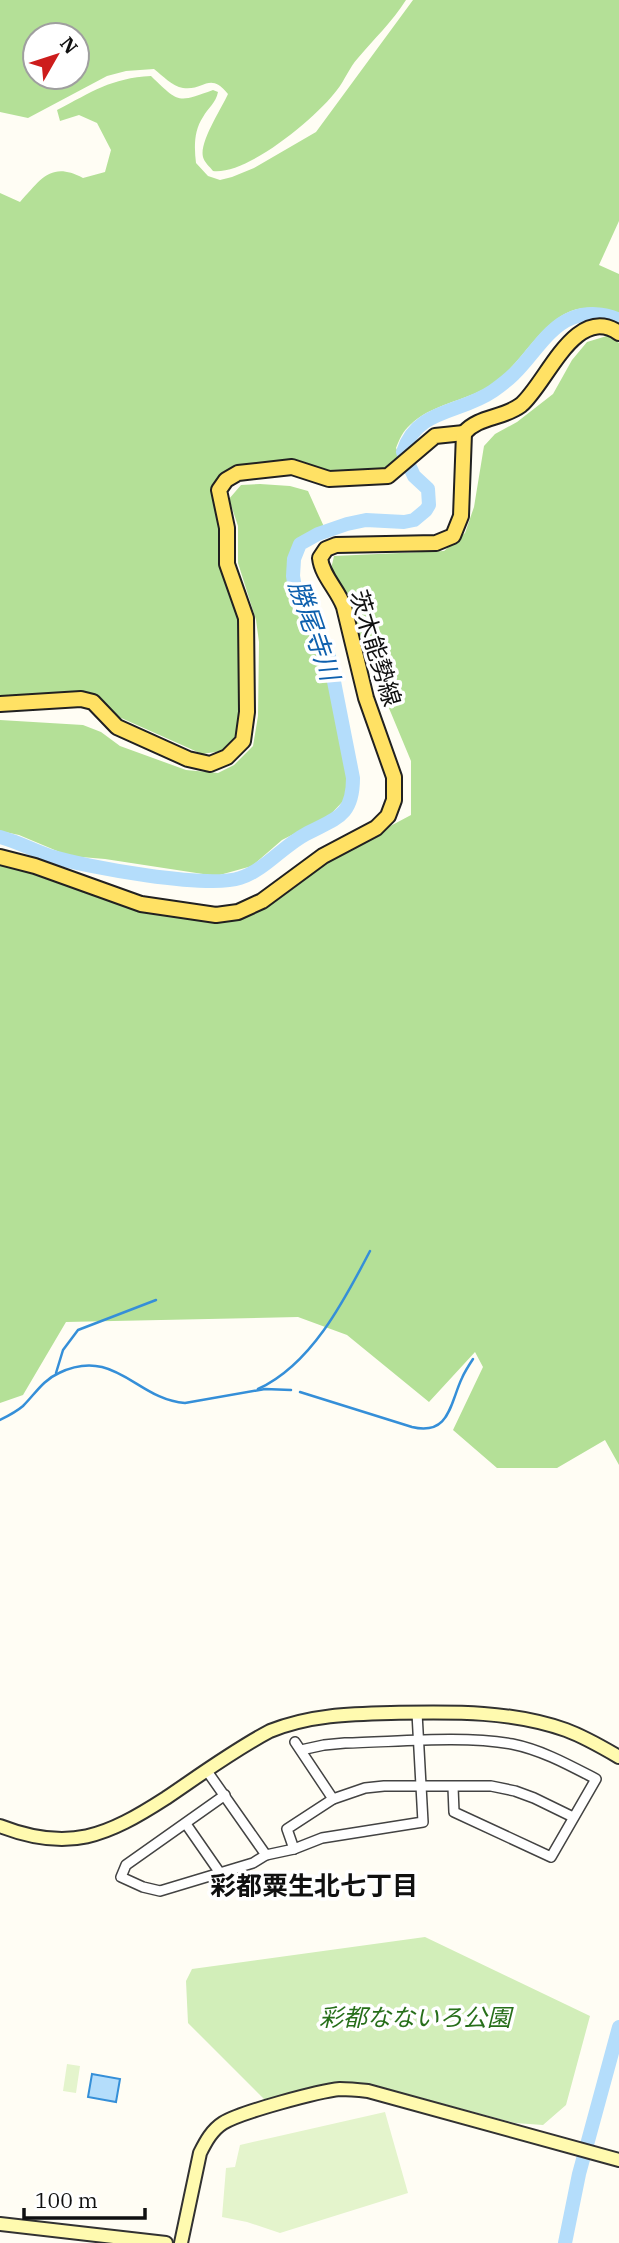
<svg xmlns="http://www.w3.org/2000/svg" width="619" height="2243" font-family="'IBM Plex Serif','Noto Sans JP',serif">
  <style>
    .green { fill: #d2eeb9 }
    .forest { fill: #b4e097; fill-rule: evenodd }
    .pitch { fill: #e4f4cc }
    .water { fill: #b4ddfb; stroke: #358fd8; stroke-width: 2 }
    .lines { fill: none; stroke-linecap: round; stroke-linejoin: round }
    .stream { stroke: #358fd8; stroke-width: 2.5 }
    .river { stroke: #b4ddfb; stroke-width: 14 }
    .street-casing { stroke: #434343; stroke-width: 12 }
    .secondary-casing { stroke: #323232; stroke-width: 16 }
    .primary-casing { stroke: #212121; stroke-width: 18 }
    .street { stroke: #fff; stroke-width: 9 }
    .secondary { stroke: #fffaaf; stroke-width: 12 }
    .primary { stroke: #ffe164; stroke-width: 14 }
    .labels { text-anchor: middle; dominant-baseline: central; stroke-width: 7; stroke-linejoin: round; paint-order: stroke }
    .street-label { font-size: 24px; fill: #101010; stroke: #fff }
    .park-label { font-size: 24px; font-style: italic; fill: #276f1a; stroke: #fff }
    .water-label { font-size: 26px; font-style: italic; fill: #0e60ae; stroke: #fff }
    .neighbourhood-label { font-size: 26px; font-weight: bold; fill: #101010; stroke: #fff }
  </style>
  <rect width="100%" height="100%" fill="#fffdf4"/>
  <path class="green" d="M425,1937l165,79 -24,89 -23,20 -28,-2 -146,-39c-36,-4 -69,7 -104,16l-77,-77 -2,-42 6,-12z"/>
  <g class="forest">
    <path d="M0,0h406c-14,22 -32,39 -48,58 -9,10 -13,22 -21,32 -20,27 -89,85 -124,81 -3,-4 -9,-9 -10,-14 -4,-15 19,-49 25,-63 -19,-23 -23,-3 -45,-6 -11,-2 -20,-12 -29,-19l-28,2 -19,5 -79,42 -28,-6zM35,35h42v42h-42z"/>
    <path d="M413,0h206v221l-20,44 20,9v39c-15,-5 -32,-8 -48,-2 -34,14 -51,57 -83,76 -24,14 -58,18 -78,38 -7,6 -11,15 -14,23l5,11 -18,10 -56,1 -36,-9 -77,27 -1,13 7,28 -1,36 19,55 3,95 -4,22 -15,14 -20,3 -83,-37 -23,-22 -15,-4 -81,6v-504l20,9c21,-23 31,-41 63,-24l22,-6 6,-22 -14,-27 -18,-8 -19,6 -3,-11c35,-18 54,-32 94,-34 28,27 26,27 62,14l5,2c-2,11 -10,16 -15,25 -9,13 -9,30 -7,46l12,13 12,4 12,-3 22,-9 62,-36z"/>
    <polygon points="610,335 619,343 619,1465 605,1440 557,1468 497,1468 453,1430 483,1367 475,1352 429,1402 347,1335 298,1317 66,1322 23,1395 0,1403 0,862 216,919 411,815 411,761 331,569 334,556 444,551 465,533 474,507 484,446 495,434 517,422 553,394 572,360 587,342"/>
    <polygon points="260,484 290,486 308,491 325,529 312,532 293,547 288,561 287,578 299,612 316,639 325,659 333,695 334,711 342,740 347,766 347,797 329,816 282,840 252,866 216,876 105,859 69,856 19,835 0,831 0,720 83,725 101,732 120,746 186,770 218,773 234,765 253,746 258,716 259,642 256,620 238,563 238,526 229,499 241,485"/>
  </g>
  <g class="pitch">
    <polygon points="67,2064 80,2066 76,2093 63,2091"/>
    <polygon points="385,2112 408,2193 280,2233 247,2222 222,2217 226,2168 235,2167 240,2145"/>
  </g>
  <polygon class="water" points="92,2074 120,2079 116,2102 88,2097"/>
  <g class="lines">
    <g class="stream">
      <polyline points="56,1373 63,1350 78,1330 156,1300"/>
      <path d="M258,1389c53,-24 86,-88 112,-138"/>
      <path d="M300,1392l112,35c38,9 38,-24 50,-49 3,-7 7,-13 11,-19"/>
      <path d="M0,1420c8,-4 16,-8 23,-14 12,-12 20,-26 36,-33 56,-27 78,27 126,30l80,-14 26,1"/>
    </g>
    <g class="river">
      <path d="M0,837c18,5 33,13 50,19 35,11 158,33 190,22 25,-8 43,-32 66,-44 30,-16 47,-17 47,-56l-24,-122 -25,-47 -9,-21 -2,-12 1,-17 6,-15 18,-10 29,-10 19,-4 38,2 10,-2 12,-10 3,-5 -1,-16 -14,-13 -11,-24c14,-44 57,-38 90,-61 7,-5 15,-11 21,-17 18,-17 34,-47 58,-56 15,-6 33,-5 47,2"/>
      <polyline points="565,2243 579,2174 619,2027"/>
    </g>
    <g class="street-casing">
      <g id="street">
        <polyline points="295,1742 333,1799"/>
        <path d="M301,1750l23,-5 21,-2c52,-1 116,-8 167,1 30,6 57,21 84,35l-45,78 -97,-45 -1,-25"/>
        <polyline points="207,1771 266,1855"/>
        <polyline points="225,1795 126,1865 121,1877 143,1887 160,1891 253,1863 266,1855 294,1849 322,1838 423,1822 417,1713"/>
        <polyline points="186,1824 220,1873"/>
        <polyline points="294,1849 287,1829 333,1799 365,1788 384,1786 491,1786 515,1791 534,1798 573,1817"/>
      </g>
    </g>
    <g class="secondary-casing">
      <g id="secondary">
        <path d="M0,1826c69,27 107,10 166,-28 34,-23 68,-48 104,-67 40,-16 79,-17 121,-18 60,-1 118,-3 175,17 19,7 36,17 53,27"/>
        <polyline points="0,2224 166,2243"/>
        <path d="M181,2243l19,-90c6,-12 12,-23 23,-30 18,-11 96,-32 117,-34 10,0 19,1 28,2l251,69"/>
      </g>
    </g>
    <g class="primary-casing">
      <g id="primary">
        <path d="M464,433c15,-17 38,-14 57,-28 26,-22 54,-102 98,-72"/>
        <polyline points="0,704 81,699 93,702 117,727 188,759 210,764 227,757 243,741 247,712 246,618 227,564 227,528 219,490 226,480 238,473 292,467 329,479 388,476 435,436 464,433"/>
        <path d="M0,857l35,9 106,38 75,11 22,-3 24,-11 61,-45 53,-28 12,-12 6,-16v-23l-28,-79 -22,-91c-6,-17 -22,-31 -24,-49l6,-9 10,-4 100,-2 17,-7 8,-20 3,-83"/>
      </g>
    </g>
    <use href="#street" class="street"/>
    <use href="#secondary" class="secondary"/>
    <use href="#primary" class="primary"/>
  </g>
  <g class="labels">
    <g class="street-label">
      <text transform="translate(376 648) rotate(73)">茨木能勢線</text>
    </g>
    <g class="park-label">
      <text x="415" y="2017">彩都なないろ公園</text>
    </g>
    <g class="water-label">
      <text transform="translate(315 630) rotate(71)">勝尾寺川</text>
    </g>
    <g class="neighbourhood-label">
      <text x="314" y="1885">彩都粟生北七丁目</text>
    </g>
  </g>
  <g transform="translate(56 56) rotate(51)"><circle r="33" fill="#ffffff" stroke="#9f9f9f" stroke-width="2"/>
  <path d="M0-5L12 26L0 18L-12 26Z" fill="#cd1d1c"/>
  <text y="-10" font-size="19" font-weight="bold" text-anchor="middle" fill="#101010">N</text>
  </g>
  <path d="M24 2208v10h121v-10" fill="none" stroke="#101010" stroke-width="3.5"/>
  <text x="35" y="2208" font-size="21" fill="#101010" stroke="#ffffff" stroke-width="5" paint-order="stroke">100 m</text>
</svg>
